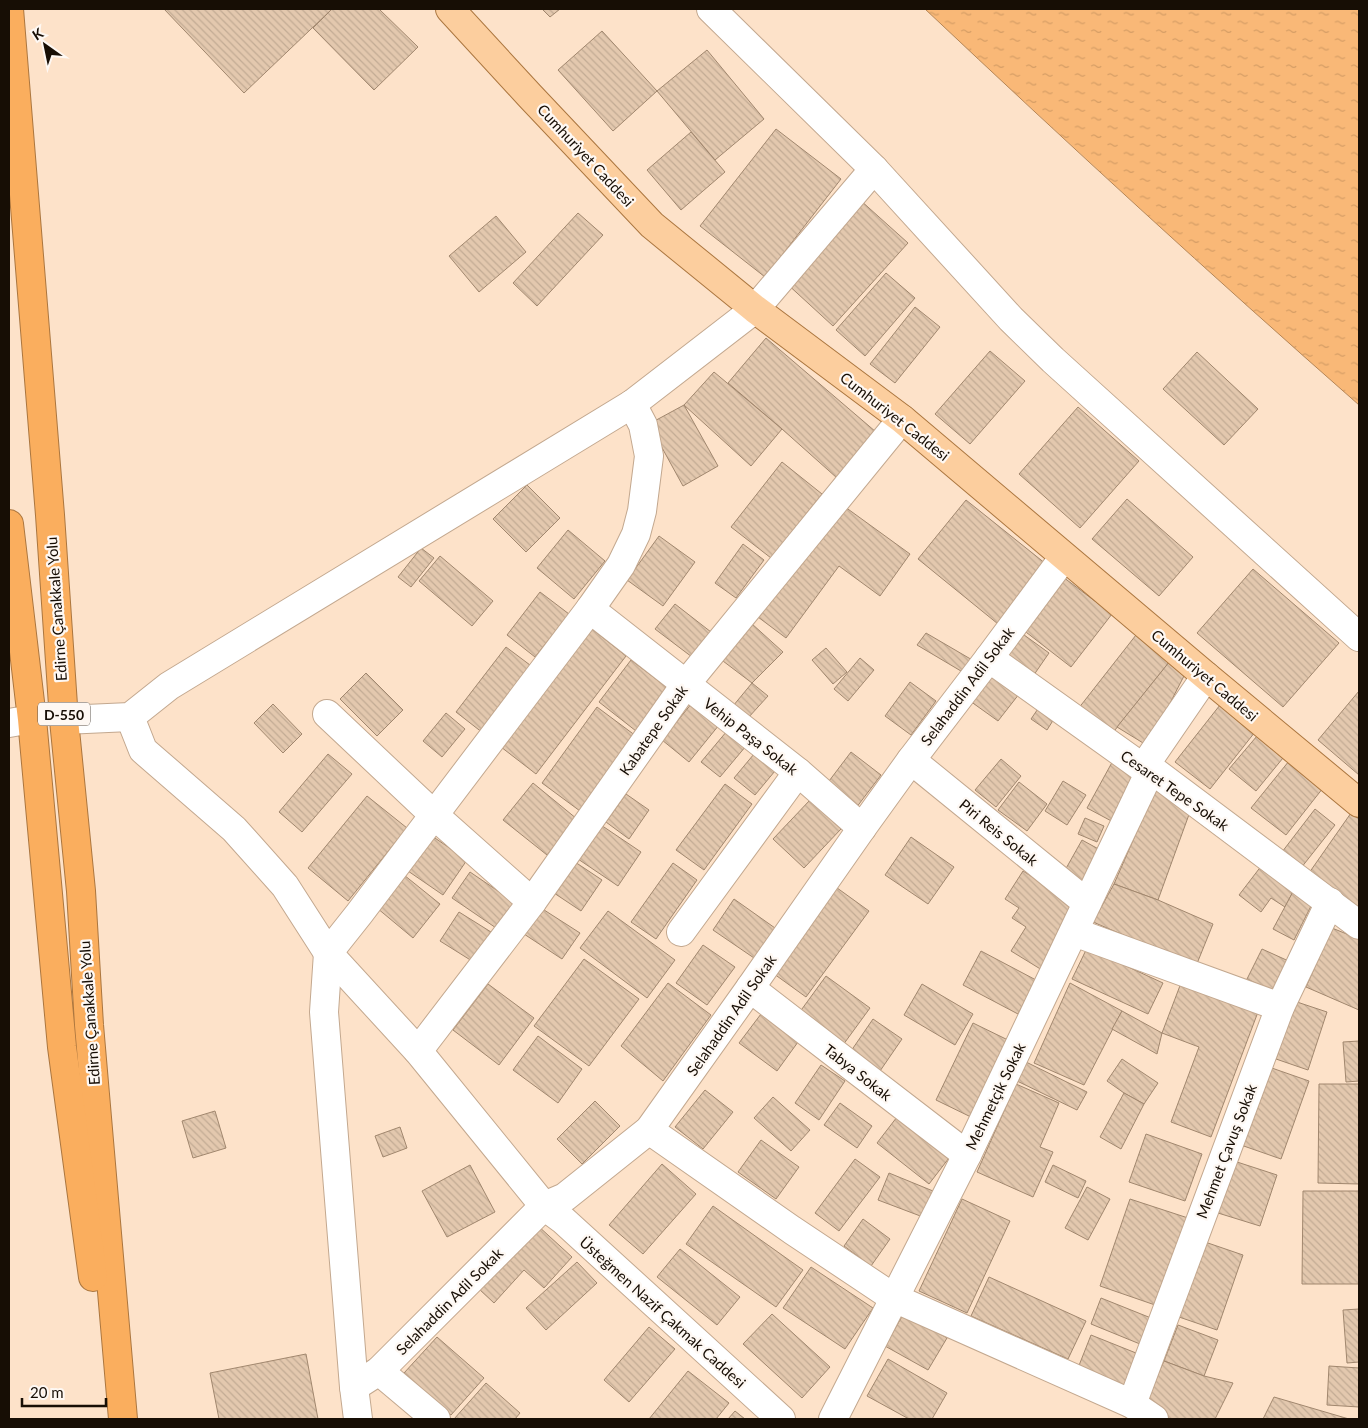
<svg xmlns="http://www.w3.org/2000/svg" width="1368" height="1428" font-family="Lato,sans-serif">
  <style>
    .green { fill: #fde2c9 }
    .water { fill: url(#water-ripples); stroke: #b58555 }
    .building { fill: url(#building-back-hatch); stroke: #a1876e }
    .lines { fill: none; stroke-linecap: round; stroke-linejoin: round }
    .minor-casing { stroke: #c3a88f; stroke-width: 30 }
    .major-casing { stroke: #ab763f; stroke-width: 30 }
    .highway-casing { stroke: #ab763f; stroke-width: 30 }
    .minor { stroke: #fff; stroke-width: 28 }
    .major { stroke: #fcce9e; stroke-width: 28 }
    .highway { stroke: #faae5e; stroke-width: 28 }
    .labels { text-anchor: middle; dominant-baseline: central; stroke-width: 4.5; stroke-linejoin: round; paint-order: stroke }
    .shield { fill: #fef8f3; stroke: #5c544c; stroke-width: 1 }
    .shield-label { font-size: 14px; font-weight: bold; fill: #170e05 }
    .street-label { font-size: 15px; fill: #170e05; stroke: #fef8f3 }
  </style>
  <defs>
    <pattern id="water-ripples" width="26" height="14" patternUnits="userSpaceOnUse" patternTransform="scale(1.25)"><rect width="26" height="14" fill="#f9b877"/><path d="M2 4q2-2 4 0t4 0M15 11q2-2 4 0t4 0" fill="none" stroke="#d59d65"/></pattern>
    <pattern id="building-back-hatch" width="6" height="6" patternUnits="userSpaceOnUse" patternTransform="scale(1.25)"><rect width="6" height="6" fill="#e3c8ae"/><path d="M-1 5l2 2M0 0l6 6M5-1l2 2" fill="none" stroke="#c2ab94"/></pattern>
  </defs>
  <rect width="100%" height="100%" fill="#fef8f3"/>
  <path class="green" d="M9,9h916c142,134 287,267 434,396v1014h-1350z"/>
  <path class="water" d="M925,9h434v396c-147,-129 -292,-262 -434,-396z"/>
  <g class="building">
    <polygon points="164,9 332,9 244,93"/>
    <polygon points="332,9 379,9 418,47 374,90 313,28"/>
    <polygon points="542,9 560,9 550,17"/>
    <polygon points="602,31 657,91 613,131 558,70"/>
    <polygon points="707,50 764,119 715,160 657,91"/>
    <polygon points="776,129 841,179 765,277 700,226"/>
    <polygon points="691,132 725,172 681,210 647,170"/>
    <polygon points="859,199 908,243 833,326 785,282"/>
    <polygon points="578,213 603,235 537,306 513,283"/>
    <polygon points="496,216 526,252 479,292 449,256"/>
    <polygon points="886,273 915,298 865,356 836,330"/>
    <polygon points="915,307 940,327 895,383 870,364"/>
    <polygon points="766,338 876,432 837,478 782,429 728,383"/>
    <polygon points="990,351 1025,381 970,444 935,414"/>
    <polygon points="1197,352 1258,409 1224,445 1163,389"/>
    <polygon points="714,372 782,429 751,466 684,405"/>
    <polygon points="684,405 718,466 683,486 649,424"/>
    <polygon points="1078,407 1139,461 1080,528 1019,474"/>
    <polygon points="782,462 822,494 771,558 731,527"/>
    <polygon points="527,485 560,518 526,552 493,519"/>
    <polygon points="1127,499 1193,557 1159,596 1092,539"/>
    <polygon points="966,500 1046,564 998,624 918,559"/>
    <polygon points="841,504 910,554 880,596 839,566 786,638 758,617"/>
    <polygon points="568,530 605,561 574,599 537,568"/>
    <polygon points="659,536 695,562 663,606 627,580"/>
    <polygon points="743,544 764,560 736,598 715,583"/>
    <polygon points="421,548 434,558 411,587 398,577"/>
    <polygon points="440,556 493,601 472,626 419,581"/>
    <polygon points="1253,569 1339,643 1283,707 1197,633"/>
    <polygon points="1063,577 1112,614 1071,667 1022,629"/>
    <polygon points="540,592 569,614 535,657 507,635"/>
    <polygon points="675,604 711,632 692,657 655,629"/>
    <polygon points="751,623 783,652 752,683 719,658"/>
    <polygon points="592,629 626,656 536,774 501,747"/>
    <polygon points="1020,632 1049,653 1029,682 999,662"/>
    <polygon points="926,633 974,661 966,674 917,645"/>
    <polygon points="1136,635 1170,661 1111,735 1078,709"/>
    <polygon points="506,647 534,668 483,733 456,712"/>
    <polygon points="826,648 847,672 833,684 812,660"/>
    <polygon points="860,658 874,670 848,701 834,689"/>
    <polygon points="631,660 669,689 636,731 599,702"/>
    <polygon points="1170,661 1185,674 1148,746 1117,727"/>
    <polygon points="995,668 1023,689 998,721 970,701"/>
    <polygon points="366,673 403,710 377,736 340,699"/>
    <polygon points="910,682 936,701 911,735 885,716"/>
    <polygon points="752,683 768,696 748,718 733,706"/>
    <polygon points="1359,691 1359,775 1318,740"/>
    <polygon points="1044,700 1059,711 1047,730 1031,719"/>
    <polygon points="692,703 719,725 689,762 662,740"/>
    <polygon points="273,704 302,734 283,753 254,723"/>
    <polygon points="1220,705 1255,732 1210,789 1175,762"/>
    <polygon points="597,707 636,736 580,811 542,783"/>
    <polygon points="446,713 465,729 442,757 423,741"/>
    <polygon points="727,731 746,746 720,777 701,762"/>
    <polygon points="1257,736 1283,758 1256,791 1229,769"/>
    <polygon points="851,752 881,775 856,808 826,785"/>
    <polygon points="328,754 352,774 302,832 279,812"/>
    <polygon points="754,754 775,771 755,795 734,778"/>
    <polygon points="1115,757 1144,773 1117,824 1087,808"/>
    <polygon points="1001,759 1021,776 996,807 975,790"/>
    <polygon points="1289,761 1323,788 1286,835 1251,808"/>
    <polygon points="1063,781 1086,795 1067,825 1045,811"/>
    <polygon points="1019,782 1047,804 1027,831 998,810"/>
    <polygon points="533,783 577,819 547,855 503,820"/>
    <polygon points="1158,783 1191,809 1158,900 1114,884"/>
    <polygon points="725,784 752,804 704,870 676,850"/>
    <polygon points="626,794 649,810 629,839 606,822"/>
    <polygon points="367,796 407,828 348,901 308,868"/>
    <polygon points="810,800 841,829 804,868 773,839"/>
    <polygon points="1315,809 1335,825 1301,868 1282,852"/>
    <polygon points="1351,813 1359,819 1359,908 1309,873"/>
    <polygon points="1085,818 1104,826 1097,842 1078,834"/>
    <polygon points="598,823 641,852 618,886 575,857"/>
    <polygon points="432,836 467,860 443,895 408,871"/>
    <polygon points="911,837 954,867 928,904 885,875"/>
    <polygon points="1082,840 1104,852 1086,884 1064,872"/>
    <polygon points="575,862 602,880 581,911 554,893"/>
    <polygon points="673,863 697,880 656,939 631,922"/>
    <polygon points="1262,865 1295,888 1285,907 1271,898 1261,912 1239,895"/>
    <polygon points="1023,871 1082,908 1042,970 1011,951 1026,927 1012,918 1019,908 1005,899"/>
    <polygon points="470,872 520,906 502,932 452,898"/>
    <polygon points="404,875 440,904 413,938 377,908"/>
    <polygon points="1114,884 1158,900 1213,924 1196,966 1093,922"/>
    <polygon points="833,885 869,911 806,997 770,971"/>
    <polygon points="1295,888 1315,898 1294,940 1273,929"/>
    <polygon points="734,899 775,928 754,958 713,930"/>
    <polygon points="541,908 580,933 562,959 524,934"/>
    <polygon points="608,911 675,960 647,998 580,948"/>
    <polygon points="459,912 491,932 472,961 440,941"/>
    <polygon points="1332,928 1359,939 1359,1010 1306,987"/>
    <polygon points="703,945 735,967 707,1005 676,983"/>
    <polygon points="1087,948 1163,983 1148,1014 1072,979"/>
    <polygon points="1262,949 1293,963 1278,994 1247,979"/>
    <polygon points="981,951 1036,980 1018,1014 963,985"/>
    <polygon points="584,959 639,999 589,1066 534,1026"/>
    <polygon points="826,976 870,1008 843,1045 799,1013"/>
    <polygon points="668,983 711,1015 663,1081 621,1046"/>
    <polygon points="1070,983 1122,1011 1084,1085 1034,1063"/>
    <polygon points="1181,983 1258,1012 1211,1137 1171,1122 1199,1047 1162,1033"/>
    <polygon points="488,984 534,1018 499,1065 453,1030"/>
    <polygon points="922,984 973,1014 955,1045 904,1015"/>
    <polygon points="1294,1001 1327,1012 1308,1070 1276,1059"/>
    <polygon points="1122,1011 1162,1033 1157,1054 1112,1029"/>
    <polygon points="761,1014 798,1042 777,1071 739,1043"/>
    <polygon points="873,1019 902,1039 880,1071 851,1051"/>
    <polygon points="973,1023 1010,1041 973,1118 936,1100"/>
    <polygon points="538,1036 582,1069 558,1103 513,1070"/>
    <polygon points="1359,1041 1359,1081 1346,1082 1343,1042"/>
    <polygon points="1122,1059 1158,1083 1144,1104 1124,1093 1107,1081"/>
    <polygon points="1024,1061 1087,1092 1077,1110 1015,1080"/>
    <polygon points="821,1065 845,1081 819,1120 795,1103"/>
    <polygon points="1266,1066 1309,1081 1281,1159 1238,1144"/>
    <polygon points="1016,1084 1059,1103 1040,1147 1053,1152 1033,1197 977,1172"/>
    <polygon points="1319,1084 1359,1084 1359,1184 1318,1183"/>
    <polygon points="705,1090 733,1112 703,1149 675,1127"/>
    <polygon points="1124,1093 1144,1104 1121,1149 1100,1137"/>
    <polygon points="773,1097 810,1130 791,1151 754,1118"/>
    <polygon points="595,1101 620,1126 582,1164 557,1139"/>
    <polygon points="840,1103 872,1126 857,1148 824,1125"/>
    <polygon points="215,1111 226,1148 193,1158 182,1121"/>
    <polygon points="897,1117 949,1158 929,1184 877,1143"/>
    <polygon points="400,1127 407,1148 383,1157 375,1136"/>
    <polygon points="1146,1134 1202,1154 1185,1201 1129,1182"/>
    <polygon points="761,1140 799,1167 776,1199 738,1172"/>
    <polygon points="855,1159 880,1177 839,1231 815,1213"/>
    <polygon points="1234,1161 1277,1175 1260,1226 1218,1213"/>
    <polygon points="662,1164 696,1194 643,1254 609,1225"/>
    <polygon points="470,1165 495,1212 447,1237 422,1191"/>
    <polygon points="1053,1165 1086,1181 1078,1198 1045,1182"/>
    <polygon points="889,1173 933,1191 923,1217 878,1200"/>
    <polygon points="1087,1187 1110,1199 1088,1240 1065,1228"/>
    <polygon points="1303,1191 1359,1191 1359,1284 1302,1284"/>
    <polygon points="962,1199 1010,1221 967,1313 919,1291"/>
    <polygon points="1130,1199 1188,1218 1158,1306 1100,1286"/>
    <polygon points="713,1206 803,1270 776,1307 686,1244"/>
    <polygon points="863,1219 890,1239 871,1266 844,1246"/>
    <polygon points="537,1225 572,1257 544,1288 524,1270 494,1303 479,1289"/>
    <polygon points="1205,1242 1243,1255 1217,1330 1179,1317"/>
    <polygon points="680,1249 740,1297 717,1325 657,1277"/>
    <polygon points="577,1262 597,1283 546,1330 526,1308"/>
    <polygon points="811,1267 873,1308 845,1349 783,1308"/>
    <polygon points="989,1277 1086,1321 1068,1359 971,1316"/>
    <polygon points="1101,1298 1151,1318 1140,1344 1091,1324"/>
    <polygon points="1359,1309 1359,1362 1347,1363 1343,1310"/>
    <polygon points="904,1313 947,1338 928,1370 885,1346"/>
    <polygon points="772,1314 830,1367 802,1398 743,1344"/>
    <polygon points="1178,1325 1218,1340 1204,1376 1164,1361"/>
    <polygon points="649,1327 675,1349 629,1402 604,1380"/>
    <polygon points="1091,1335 1136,1353 1124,1386 1078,1368"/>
    <polygon points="437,1337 484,1378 451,1415 404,1373"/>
    <polygon points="306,1354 318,1419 219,1419 210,1373"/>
    <polygon points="888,1359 947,1393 932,1419 909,1419 867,1396"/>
    <polygon points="1164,1361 1204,1376 1233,1383 1215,1419 1170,1419 1145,1403"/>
    <polygon points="1329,1366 1359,1368 1359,1407 1327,1405"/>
    <polygon points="688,1371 729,1403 716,1419 649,1419"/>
    <polygon points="486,1383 520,1413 515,1419 454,1419"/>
    <polygon points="1274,1397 1349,1419 1263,1419"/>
    <polygon points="735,1411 745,1419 728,1419"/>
  </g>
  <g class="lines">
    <g class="minor-casing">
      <g id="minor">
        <polyline points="711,9 874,169 1011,319 1053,360 1359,637"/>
        <polyline points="590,609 798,772 862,828"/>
        <polyline points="989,658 1143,768 1151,769 1359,925"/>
        <polyline points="327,714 434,815 532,902"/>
        <polyline points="130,717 143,750 234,829 285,886 328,953 418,1051 544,1206 563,1220 781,1419"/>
        <polyline points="64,720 130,717 169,686 632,404 755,309 874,169"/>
        <polyline points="9,723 32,719"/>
        <polyline points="911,760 1087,903"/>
        <polyline points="1143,768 1206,676"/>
        <polyline points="681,932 798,772"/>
        <polyline points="1074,932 1280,1007"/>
        <polyline points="750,988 967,1155"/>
        <polyline points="418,1051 532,902 685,685 902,419"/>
        <polyline points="649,1130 792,1230 894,1298 1132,1404 1154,1419"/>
        <polyline points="379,1371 436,1419"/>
        <polyline points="354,1387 324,1012 328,953 359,914 590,609 621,565 636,534 642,511 649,456 643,425 632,404"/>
        <polyline points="1132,1404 1280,1007 1330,902"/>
        <polyline points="358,1419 354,1387 379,1371 544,1206 565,1197 649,1130 750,988 862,828 911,760 989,658 1064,557"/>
        <polyline points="833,1419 967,1155 1151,769"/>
      </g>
    </g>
    <g class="major-casing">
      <polyline id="major" points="450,9 530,96 652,225 755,309 902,419 1206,676 1359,803"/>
    </g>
    <g class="highway-casing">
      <g id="highway">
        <polyline points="9,9 50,515 64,720 81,891 89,1025 123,1419"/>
        <polyline points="9,524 32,719 62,1047 93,1277"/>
      </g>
    </g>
    <use href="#minor" class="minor"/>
    <use href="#major" class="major"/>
    <use href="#highway" class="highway"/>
  </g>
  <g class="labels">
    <rect class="shield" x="38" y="702.5" width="52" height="23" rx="4"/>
    <g class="shield-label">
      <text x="64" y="714">D-550</text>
    </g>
    <g class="street-label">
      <text transform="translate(586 155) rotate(47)">Cumhuriyet Caddesi</text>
      <text transform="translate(895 416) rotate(38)">Cumhuriyet Caddesi</text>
      <text transform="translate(56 609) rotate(-94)">Edirne Çanakkale Yolu</text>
      <text transform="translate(1205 675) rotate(40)">Cumhuriyet Caddesi</text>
      <text transform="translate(967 686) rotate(-53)">Selahaddin Adil Sokak</text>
      <text transform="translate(653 730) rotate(-55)">Kabatepe Sokak</text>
      <text transform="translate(751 736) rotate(38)">Vehip Paşa Sokak</text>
      <text transform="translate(1175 790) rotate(35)">Cesaret Tepe Sokak</text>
      <text transform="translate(999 832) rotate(39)">Piri Reis Sokak</text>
      <text transform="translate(89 1013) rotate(-94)">Edirne Çanakkale Yolu</text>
      <text transform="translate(731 1015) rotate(-55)">Selahaddin Adil Sokak</text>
      <text transform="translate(858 1072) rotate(38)">Tabya Sokak</text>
      <text transform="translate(995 1096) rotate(-64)">Mehmetçik Sokak</text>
      <text transform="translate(1226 1151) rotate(-69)">Mehmet Çavuş Sokak</text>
      <text transform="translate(449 1301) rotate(-45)">Selahaddin Adil Sokak</text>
      <text transform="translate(663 1312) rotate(42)">Üsteğmen Nazif Çakmak Caddesi</text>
    </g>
  </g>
  <rect width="1368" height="1428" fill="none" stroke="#170e05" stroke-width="20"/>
  <g transform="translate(45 45) rotate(327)" stroke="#fef8f3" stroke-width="4" paint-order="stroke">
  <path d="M0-4L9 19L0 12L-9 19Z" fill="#170e05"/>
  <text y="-8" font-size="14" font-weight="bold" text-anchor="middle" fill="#170e05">K</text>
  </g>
  <path d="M22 1398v8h84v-8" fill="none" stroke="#170e05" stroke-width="2.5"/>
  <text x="30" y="1398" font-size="15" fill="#170e05" stroke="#fef8f3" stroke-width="4" paint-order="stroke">20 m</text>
</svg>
